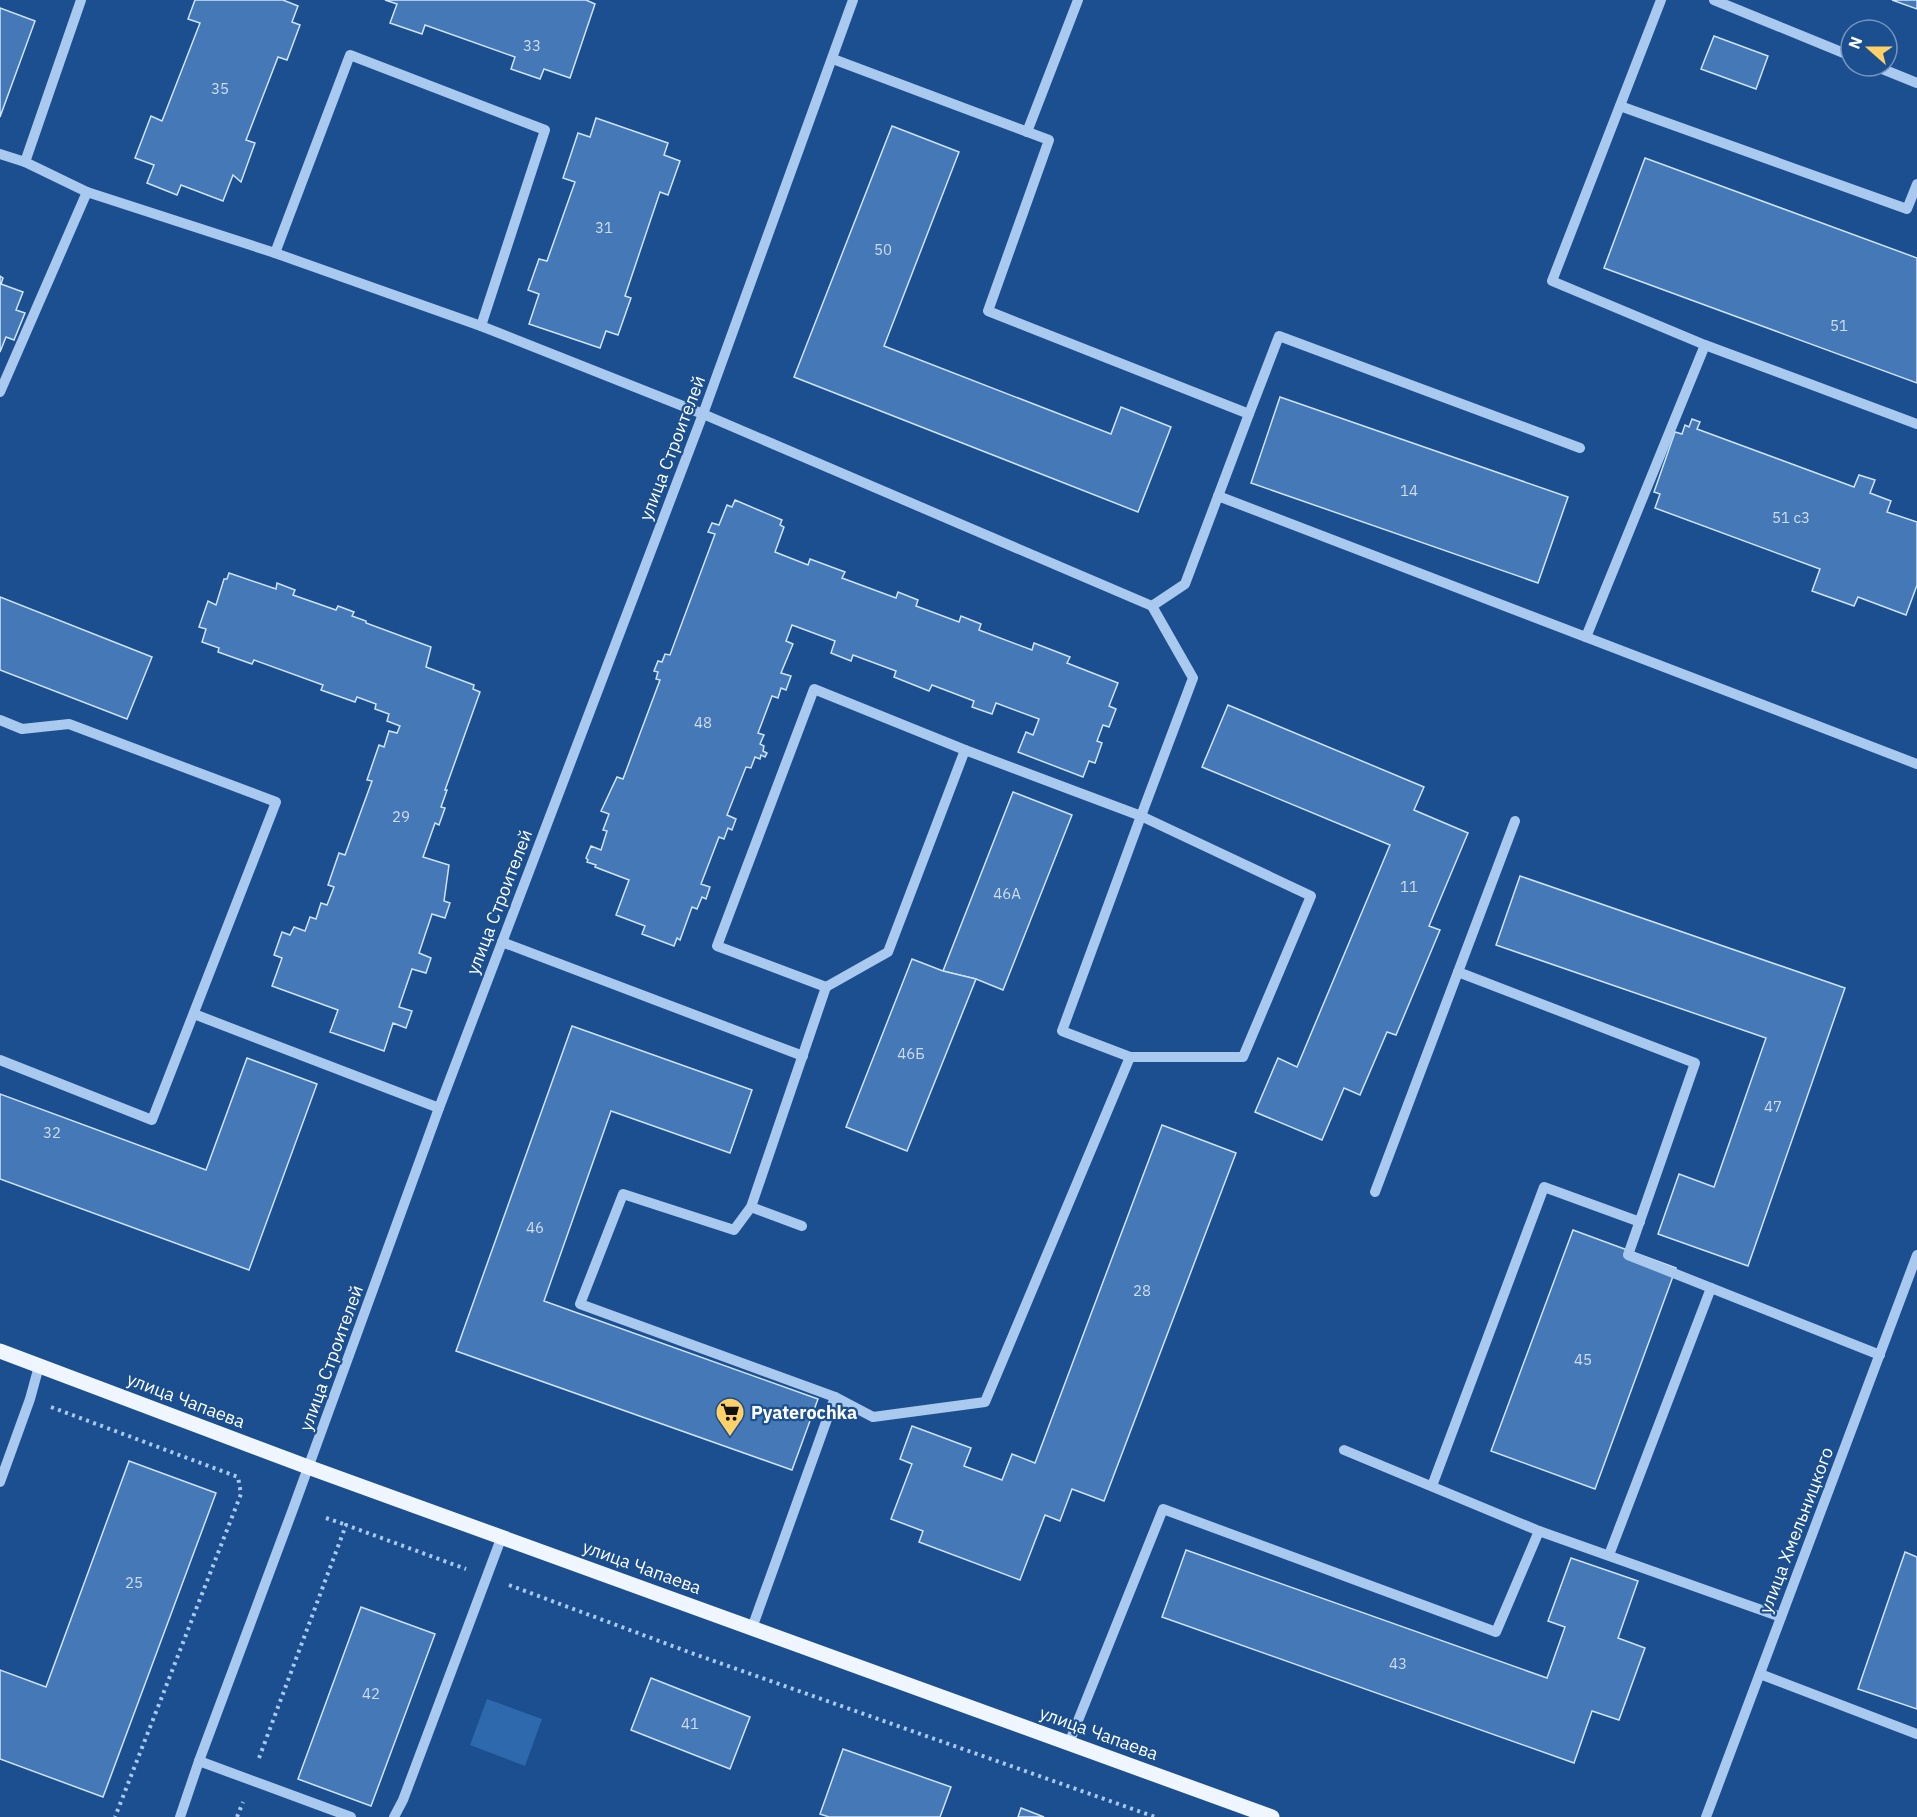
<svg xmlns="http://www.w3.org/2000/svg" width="1917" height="1817" font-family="'IBM Plex Sans',sans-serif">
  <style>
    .green { fill: #2e69ad }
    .building { fill: #4478b7; stroke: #cfe3fa; stroke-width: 1.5 }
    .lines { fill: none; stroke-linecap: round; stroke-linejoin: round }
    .path { stroke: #a9c9ee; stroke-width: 4; stroke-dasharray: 3 4.5; stroke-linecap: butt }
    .minor { stroke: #a9c9ee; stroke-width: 10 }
    .major { stroke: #f0f6ff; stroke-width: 15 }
    .labels { text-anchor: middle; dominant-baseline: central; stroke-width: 4.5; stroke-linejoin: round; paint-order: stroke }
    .number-label { font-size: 15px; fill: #d0dded }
    .street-label { font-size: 18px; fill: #fff; stroke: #1b4f8f }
    .poi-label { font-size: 18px; font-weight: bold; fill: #fff; stroke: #1b4f8f; text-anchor: start }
  </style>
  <rect width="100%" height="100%" fill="#1b4f8f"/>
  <polygon class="green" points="487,1699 542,1719 525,1766 470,1745"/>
  <g class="building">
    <polygon points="195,0 283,0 298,6 292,22 300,25 287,60 278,57 246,140 255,143 241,182 233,175 223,201 181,185 177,195 147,183 154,165 135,158 151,116 162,121 200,23 188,19"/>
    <polygon points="385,0 586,0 595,4 570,78 544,69 540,79 511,69 515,57 425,25 422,34 390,23 397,4"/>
    <polygon points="1892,0 1917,0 1917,9"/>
    <polygon points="0,8 35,21 0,117"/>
    <polygon points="1714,36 1768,56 1756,89 1701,69"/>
    <polygon points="596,118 668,143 664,155 680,161 668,195 660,192 625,296 631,298 618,335 606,331 600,348 529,324 539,294 528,290 539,259 547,261 575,182 563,178 578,133 590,137"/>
    <polygon points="892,126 959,152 884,346 1111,434 1121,407 1171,427 1138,512 794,377"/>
    <polygon points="1645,158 1917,258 1917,383 1604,268"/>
    <polygon points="0,276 3,278 1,284 23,292 16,310 25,313 14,340 6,337 0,352"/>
    <polygon points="1280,397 1568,497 1538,583 1251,483"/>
    <polygon points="1692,419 1700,422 1697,429 1854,487 1859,475 1875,480 1870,493 1891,501 1887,512 1917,522 1917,585 1906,615 1858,597 1854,606 1812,591 1820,569 1655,508 1660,494 1654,492 1675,432 1682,434 1685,425 1689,427"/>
    <polygon points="735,500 782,520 780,525 784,527 775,552 808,565 810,559 845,572 842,578 896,598 898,592 918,600 916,606 959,622 961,616 981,624 979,630 1032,650 1034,643 1070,657 1067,663 1118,683 1109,706 1116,709 1109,727 1103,725 1097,741 1102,743 1095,763 1089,761 1083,777 1018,752 1026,732 1033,735 1039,719 996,703 992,714 972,707 974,701 932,685 929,691 894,677 896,671 853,655 851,661 831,653 835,641 792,625 786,641 793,644 781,673 791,676 786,690 781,688 778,698 772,696 758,733 764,735 760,744 764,746 763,751 767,753 765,757 761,755 760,759 755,757 751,768 746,767 727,815 736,819 732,830 728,828 724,839 719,837 701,884 710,887 706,899 702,897 697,909 692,907 680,940 677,938 674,946 642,934 645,926 616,915 629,880 595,867 596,865 587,862 588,860 586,858 591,846 601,850 607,831 603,830 609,814 601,811 617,777 623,779 660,680 656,679 658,672 654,671 658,661 662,662 665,654 670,655 715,534 708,532 712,523 719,525 727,505 732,507"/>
    <polygon points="229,573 276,589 277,583 295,590 293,595 336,610 338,606 354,612 352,616 366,621 366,623 431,647 426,667 474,685 473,689 480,692 445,790 447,790 441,807 445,808 439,825 435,823 423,857 449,865 444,901 450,903 445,918 432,914 419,953 431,958 426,973 412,969 399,1007 412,1011 406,1028 393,1023 384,1051 330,1032 338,1010 272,986 282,958 274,955 282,932 290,935 294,927 305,931 310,917 316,919 321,903 327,905 334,887 328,885 339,853 345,855 372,781 367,780 379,745 384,747 389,731 397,733 400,726 387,721 389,714 375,709 376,704 357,697 355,702 321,690 323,685 254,660 252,664 218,652 219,648 202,642 206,629 199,627 208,601 216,605 224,579 227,579"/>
    <polygon points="0,597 152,657 127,719 0,670"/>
    <polygon points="1228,705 1424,787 1414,810 1468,833 1429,926 1440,930 1396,1035 1387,1032 1360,1095 1344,1088 1322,1140 1255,1112 1278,1058 1297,1067 1390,845 1202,767"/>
    <polygon points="1013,792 1072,815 1003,990 976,979 943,971"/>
    <polygon points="1520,876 1845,988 1748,1266 1658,1234 1679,1174 1714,1187 1766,1038 1496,945"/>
    <polygon points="912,959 943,971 976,979 907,1151 846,1127"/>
    <polygon points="572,1026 752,1090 730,1153 611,1111 544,1301 818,1399 792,1470 456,1351"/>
    <polygon points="247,1058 317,1084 249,1270 0,1179 0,1094 206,1170"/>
    <polygon points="1162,1125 1236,1153 1104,1501 1072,1489 1060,1521 1045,1515 1020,1580 919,1542 923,1531 891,1519 912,1464 900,1459 912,1426 971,1448 964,1466 1002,1480 1012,1454 1035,1463"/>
    <polygon points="1573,1230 1676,1268 1595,1489 1491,1451"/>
    <polygon points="129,1461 216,1493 103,1797 0,1759 0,1670 46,1687"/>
    <polygon points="1186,1550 1547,1678 1565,1627 1548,1621 1571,1558 1638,1581 1618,1638 1645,1648 1619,1720 1592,1711 1574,1763 1162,1617"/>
    <polygon points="1905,1552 1917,1557 1917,1709 1858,1689"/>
    <polygon points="361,1607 435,1634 371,1806 298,1779"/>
    <polygon points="651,1678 750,1717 730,1769 631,1730"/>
    <polygon points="843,1749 951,1787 940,1817 829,1817 820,1814"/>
    <polygon points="1021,1808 1044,1817 1018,1817"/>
  </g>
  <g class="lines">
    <g class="path">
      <polyline points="51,1407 238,1477 241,1494 115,1817"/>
      <polyline points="326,1518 346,1525"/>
      <polyline points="509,1585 686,1651 1155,1817"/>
      <polyline points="259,1758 346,1525 466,1569"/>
      <polyline points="237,1817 243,1802"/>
    </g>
    <g class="minor">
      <polyline points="1714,0 1851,56"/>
      <polyline points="833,59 1049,140 988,311 1249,414 1185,584 1152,606"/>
      <polyline points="1875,66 1917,83"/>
      <polyline points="1620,106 1907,209 1917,184"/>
      <polyline points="1027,132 1078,0"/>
      <polyline points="0,154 25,162 87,192 275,253 481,326 703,414 1152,606 1193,678 1141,816 965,750 814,689 717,946 826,987 751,1207 734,1230 623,1194 580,1304 835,1397 752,1628"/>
      <polyline points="25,162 81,0"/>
      <polyline points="275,253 350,55 545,130 481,326"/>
      <polyline points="1705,345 1917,424"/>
      <polyline points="0,392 87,192"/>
      <polyline points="1249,414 1279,336 1580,448"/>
      <polyline points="1218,496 1917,764"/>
      <polyline points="1586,637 1705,345 1552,281 1661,0"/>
      <polyline points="0,720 22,729 69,724 276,802 152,1120 0,1060"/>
      <polyline points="1515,821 1458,972 1695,1063 1628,1255 1880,1355"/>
      <polyline points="502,942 803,1056"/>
      <polyline points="826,987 888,952 965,750"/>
      <polyline points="194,1014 439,1108"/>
      <polyline points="1375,1192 1458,972"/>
      <polyline points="751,1207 802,1226"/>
      <polyline points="835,1397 873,1417 985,1402 1130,1057 1243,1057 1311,896 1141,816 1062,1031 1130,1057"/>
      <polyline points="1344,1450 1539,1531"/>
      <polyline points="0,1482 30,1399 39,1366"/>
      <polyline points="1432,1486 1544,1187 1640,1222"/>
      <polyline points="1609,1555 1711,1288"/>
      <polyline points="1760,1674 1917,1734"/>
      <polyline points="1069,1743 1163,1509 1496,1632 1539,1531 1781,1617"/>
      <polyline points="199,1761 351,1817"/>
      <polyline points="180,1817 199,1761 293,1509 439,1108 703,414 853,0"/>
      <polyline points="394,1817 403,1800 502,1536"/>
      <polyline points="1706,1817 1917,1255"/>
    </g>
    <polyline class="major" points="0,1351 308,1467 1272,1817"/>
  </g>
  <defs>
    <g id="supermarket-pin" transform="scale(1.5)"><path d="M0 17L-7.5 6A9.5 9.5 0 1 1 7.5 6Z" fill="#ffd166" stroke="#1b4f8f"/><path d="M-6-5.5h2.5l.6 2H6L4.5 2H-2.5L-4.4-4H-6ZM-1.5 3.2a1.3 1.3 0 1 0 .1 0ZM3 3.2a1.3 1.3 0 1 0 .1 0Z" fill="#111"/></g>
  </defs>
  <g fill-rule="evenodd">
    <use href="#supermarket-pin" x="730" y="1412"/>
  </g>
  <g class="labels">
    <g class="number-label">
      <text x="532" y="45">33</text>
      <text x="220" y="88">35</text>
      <text x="604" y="227">31</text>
      <text x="883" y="249">50</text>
      <text x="1839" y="325">51</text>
      <text x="1409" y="490">14</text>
      <text x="1791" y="517">51 с3</text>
      <text x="703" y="722">48</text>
      <text x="401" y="816">29</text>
      <text x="1409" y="886">11</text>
      <text x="1007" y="893">46А</text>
      <text x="911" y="1053">46Б</text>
      <text x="1773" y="1106">47</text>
      <text x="52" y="1132">32</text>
      <text x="535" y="1227">46</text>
      <text x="1142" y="1290">28</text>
      <text x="1583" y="1359">45</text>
      <text x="134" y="1582">25</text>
      <text x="1398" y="1663">43</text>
      <text x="371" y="1693">42</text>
      <text x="690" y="1723">41</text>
    </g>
    <g class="street-label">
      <text transform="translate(672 448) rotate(-69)">улица Строителей</text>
      <text transform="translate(499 902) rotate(-69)">улица Строителей</text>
      <text transform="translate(331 1358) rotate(-70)">улица Строителей</text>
      <text transform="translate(186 1400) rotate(21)">улица Чапаева</text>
      <text transform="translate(1796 1530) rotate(-69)">улица Хмельницкого</text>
      <text transform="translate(642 1567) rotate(20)">улица Чапаева</text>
      <text transform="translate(1099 1733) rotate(20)">улица Чапаева</text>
    </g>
    <g class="poi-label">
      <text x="751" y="1412">Pyaterochka</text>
    </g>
  </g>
  <g transform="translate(1869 48) rotate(291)"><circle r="28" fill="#1b4f8f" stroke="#7695bc" stroke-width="1.5"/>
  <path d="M0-4.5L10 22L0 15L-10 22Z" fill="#ffd166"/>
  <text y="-9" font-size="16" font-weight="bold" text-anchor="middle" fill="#ffffff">N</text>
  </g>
</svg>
